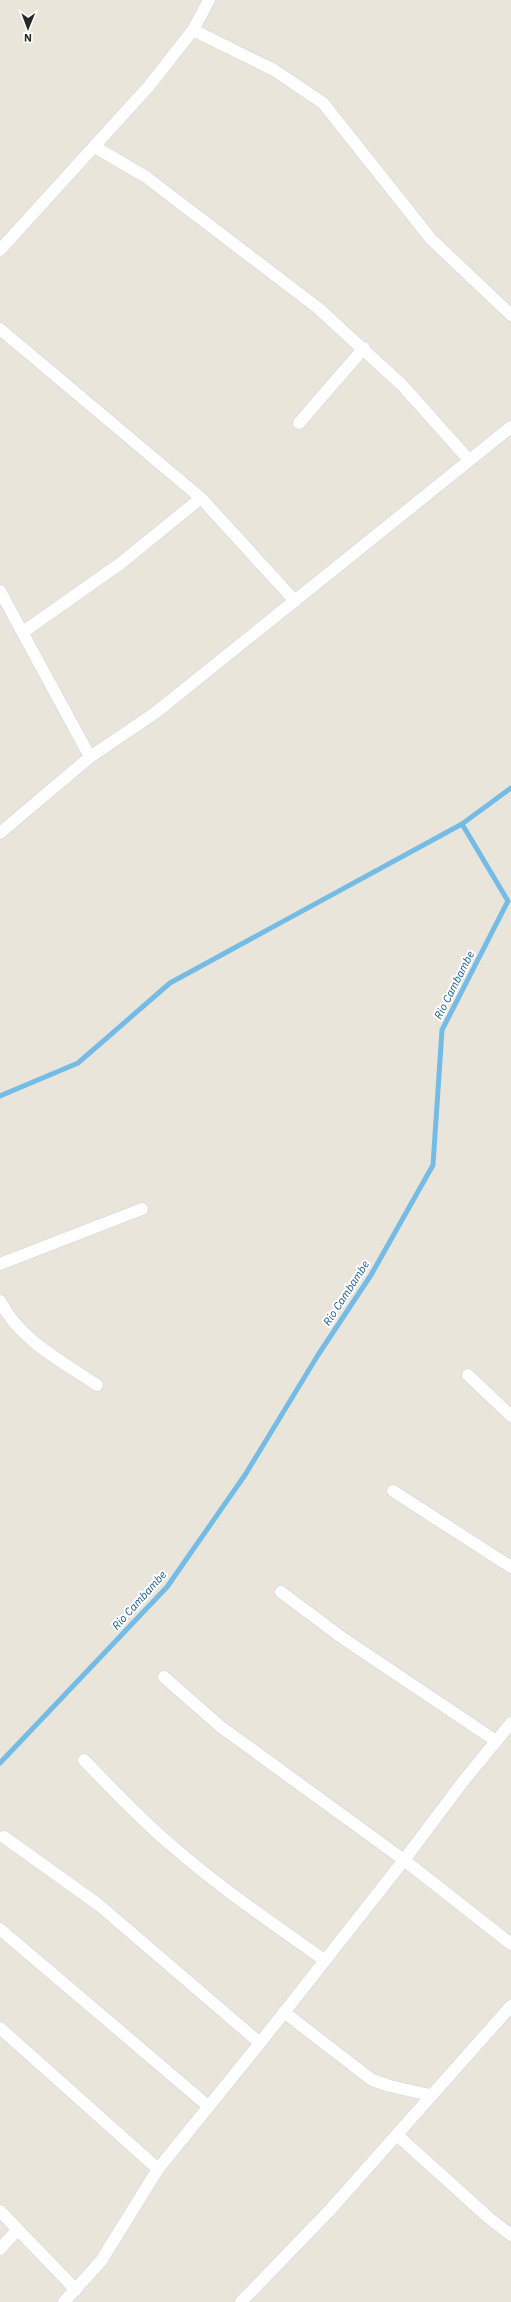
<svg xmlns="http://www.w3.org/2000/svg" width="511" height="2302" font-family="'IBM Plex Sans',sans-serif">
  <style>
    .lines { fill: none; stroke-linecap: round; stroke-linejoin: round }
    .stream { stroke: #74bce5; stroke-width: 5 }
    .street-casing { stroke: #d0d2e0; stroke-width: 13 }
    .street { stroke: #fff; stroke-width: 12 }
    .labels { text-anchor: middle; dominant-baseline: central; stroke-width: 4; stroke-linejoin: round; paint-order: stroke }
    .water-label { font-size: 11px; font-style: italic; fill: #16598e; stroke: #fff }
  </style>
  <rect width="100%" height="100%" fill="#eae5db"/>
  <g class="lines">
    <g class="stream">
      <polyline points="0,1096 78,1063 170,983 462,824"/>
      <polyline points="0,1763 167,1587 245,1475 318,1355 371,1275 433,1165 442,1030 508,901 462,824 511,788"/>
    </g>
    <g class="street-casing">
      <g id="street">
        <polyline points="193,30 274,70 323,103 431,239 511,315"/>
        <polyline points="95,147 146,177 318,308 402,385 469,460"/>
        <polyline points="0,250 149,86 193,30 209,0"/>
        <polyline points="0,329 201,498 295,601"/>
        <polyline points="299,423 364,348"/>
        <polyline points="0,591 90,757"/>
        <polyline points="23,632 121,563 201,498"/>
        <polyline points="0,833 90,757 155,713 511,427"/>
        <polyline points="0,1264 142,1209"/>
        <path d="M0,1301c21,40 60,59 97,84"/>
        <polyline points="468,1375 511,1416"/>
        <polyline points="393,1491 511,1567"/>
        <polyline points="281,1592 344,1639 496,1741"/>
        <polyline points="164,1677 221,1727 404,1860 511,1944"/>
        <path d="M84,1760c28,29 56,59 87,85 48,42 101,78 153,115"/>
        <polyline points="4,1837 99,1905 260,2043"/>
        <polyline points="0,1929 208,2106"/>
        <polyline points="284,2012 372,2080 390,2086 430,2095"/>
        <polyline points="0,2028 158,2169"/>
        <polyline points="397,2135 489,2218 511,2235"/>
        <polyline points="0,2211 76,2290"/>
        <polyline points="0,2249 17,2230"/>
        <polyline points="64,2302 101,2261 158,2169 260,2043 404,1860 465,1779 511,1723"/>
        <polyline points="241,2302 329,2211 511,2006"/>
      </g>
    </g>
    <use href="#street" class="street"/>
  </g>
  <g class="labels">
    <g class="water-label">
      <text transform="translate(454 985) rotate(-63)">Rio Cambambe</text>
      <text transform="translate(346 1293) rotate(-57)">Rio Cambambe</text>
      <text transform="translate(139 1600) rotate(-48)">Rio Cambambe</text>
    </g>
  </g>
  <g transform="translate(28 28) rotate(181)" stroke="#ffffff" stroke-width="3" paint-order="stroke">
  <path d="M0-3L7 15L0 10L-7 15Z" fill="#282828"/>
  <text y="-6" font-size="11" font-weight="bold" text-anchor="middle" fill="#282828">N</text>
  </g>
</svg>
